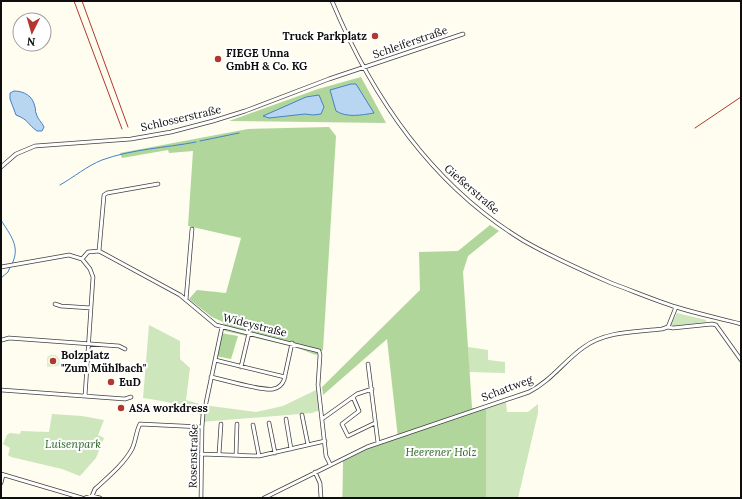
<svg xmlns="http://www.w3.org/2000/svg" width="742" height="499" font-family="Lora,serif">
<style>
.green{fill:#cde6bc}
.forest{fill:#b0d69c}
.pitch{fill:#dfeecd}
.water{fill:#b8d6f2;stroke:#4483c4}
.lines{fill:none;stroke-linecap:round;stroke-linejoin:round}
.stream{stroke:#4483c4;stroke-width:1}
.street-casing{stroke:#414141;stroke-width:4.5}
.street{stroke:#fff;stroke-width:3}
.rail{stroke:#b4372f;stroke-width:1}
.poi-dot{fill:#b4372f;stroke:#fff;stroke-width:1.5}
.labels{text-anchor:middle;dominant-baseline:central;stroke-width:4;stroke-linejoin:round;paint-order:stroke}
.poi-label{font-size:11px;font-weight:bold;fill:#0e0e0e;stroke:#fff;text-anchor:start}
.street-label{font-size:11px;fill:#0e0e0e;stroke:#fff}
.park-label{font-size:11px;font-style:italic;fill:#296122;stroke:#fff}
</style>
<rect width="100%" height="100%" fill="#fefdf0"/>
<path class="green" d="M677,313L706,320V322L673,326L671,325Z
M149,325L180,341V359L190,368L186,400L203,405L256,412L283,406L316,390L320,410L312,413L201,422V415C180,404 166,401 143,398Z
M468,347L488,350V360L505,362V373L469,372Z
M506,402L507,412H528L538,404V413L518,498H342L343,464L368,452L486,408Z
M52,414L82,416L104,420L98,435L104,438L96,458L80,476L62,469L11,457L8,455L10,448L3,444L7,435L10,433L20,434L21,431L49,432Z"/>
<path class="forest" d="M361,77L386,123L229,121L318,89Z
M329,127L336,136L323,350L316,355L295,347L225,331L223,322L212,317L189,299L197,290L226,293L241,238L188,226L193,151L169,153L168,150L122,158L120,153L248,129Z
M490,225L499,231L468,256L463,272L472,408H486V498H343V461L378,444L398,438L387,339L323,395L322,387L420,290L419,252L458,251Z
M221,333L238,336L231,359L216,356Z"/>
<path class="pitch" d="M50,355H56L59,359L60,363L58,366L47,367V357Z"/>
<path class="water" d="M351,84H356L374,113C362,115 347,118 336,111L330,90Z
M14,91C24,91 33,96 35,107C36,109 35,111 36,113C37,119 42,122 44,127L42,131H37C27,124 29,120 16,115L10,99V93Z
M319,95L324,107L321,114L313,115L305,114L269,118L263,116L306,97Z"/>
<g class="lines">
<path class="stream" d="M200,141L239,133
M60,185C74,177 87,166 102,160C132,149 165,148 196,142
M1,220C10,235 21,246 12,264
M1,278L8,272L10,267"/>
<g class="street-casing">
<path id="street" d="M332,1C372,97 433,186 524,241C552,257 581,270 611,283C633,291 654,300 676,307C698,314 719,318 741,324
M1,167L16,154L35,146L131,139L171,132L213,121L245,111L329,79L463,34
M99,251L104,195L107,193L158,184
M82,259L90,269L93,277L85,396
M1,267L69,255L82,259L88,252L99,251L180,295L216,325L319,351L320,355L318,385L326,456L330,464
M186,300L192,229
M55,304L61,306L91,308
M668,327L673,328L712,324L716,325L741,360
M2,340L9,338L119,346L125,349
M215,360L285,377
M368,364L378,443
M241,367L249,333
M211,377C225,380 261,391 273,389C279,388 282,385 284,380L292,343
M1,390L125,399L131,397
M353,397L359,411L342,424L348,436L375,423
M206,403L222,327
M302,415L308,445
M286,419L291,449
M322,419L357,394L372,389
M269,423L275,453
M253,425L259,456
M201,454L259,456L325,441
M219,454L221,424
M236,455L237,424
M315,472L320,483L321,498
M1,474L82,498
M1,483L3,475
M92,496L95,489C108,477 124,464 132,449C136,441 136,431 140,424L202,427
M85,498L92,496L100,498
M201,498L202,427L203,414
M264,498L367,447L529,392C551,381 565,360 584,347C606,331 636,332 662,329L668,327L676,307"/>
</g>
<use href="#street" class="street"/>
<path class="rail" d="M74,1L122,129
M82,1L128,127
M695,128L741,97"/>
</g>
<g class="poi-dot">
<circle cx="375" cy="36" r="4"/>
<circle cx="218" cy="59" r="4"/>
<circle cx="53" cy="361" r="4"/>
<circle cx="111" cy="382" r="4"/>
<circle cx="121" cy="408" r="4"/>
</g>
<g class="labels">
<g class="poi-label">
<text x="367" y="36" text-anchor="end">Truck Parkplatz</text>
<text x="226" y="53">FIEGE Unna<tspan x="226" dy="13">GmbH &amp; Co. KG</tspan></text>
<text x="61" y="355">Bolzplatz<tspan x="61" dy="13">"Zum Mühlbach"</tspan></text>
<text x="119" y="382">EuD</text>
<text x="129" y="408">ASA workdress</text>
</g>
<g class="street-label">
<text transform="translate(410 42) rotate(-19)">Schleiferstraße</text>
<text transform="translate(181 118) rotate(-13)">Schlosserstraße</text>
<text transform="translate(472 189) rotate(41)">Gießerstraße</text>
<text transform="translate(255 325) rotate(14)">Wideystraße</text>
<text transform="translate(507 388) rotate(-21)">Schattweg</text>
<text transform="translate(193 456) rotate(-89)">Rosenstraße</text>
</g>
<g class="park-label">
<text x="73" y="444">Luisenpark</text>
<text x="441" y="452">Heerener Holz</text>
</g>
</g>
<rect width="742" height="499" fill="none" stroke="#0e0e0e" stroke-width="4"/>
<g transform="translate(32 32) rotate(185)"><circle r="19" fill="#ffffff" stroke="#9f9f9f"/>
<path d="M0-3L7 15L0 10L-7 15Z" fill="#b4372f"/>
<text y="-6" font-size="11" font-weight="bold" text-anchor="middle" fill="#0e0e0e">N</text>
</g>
</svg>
